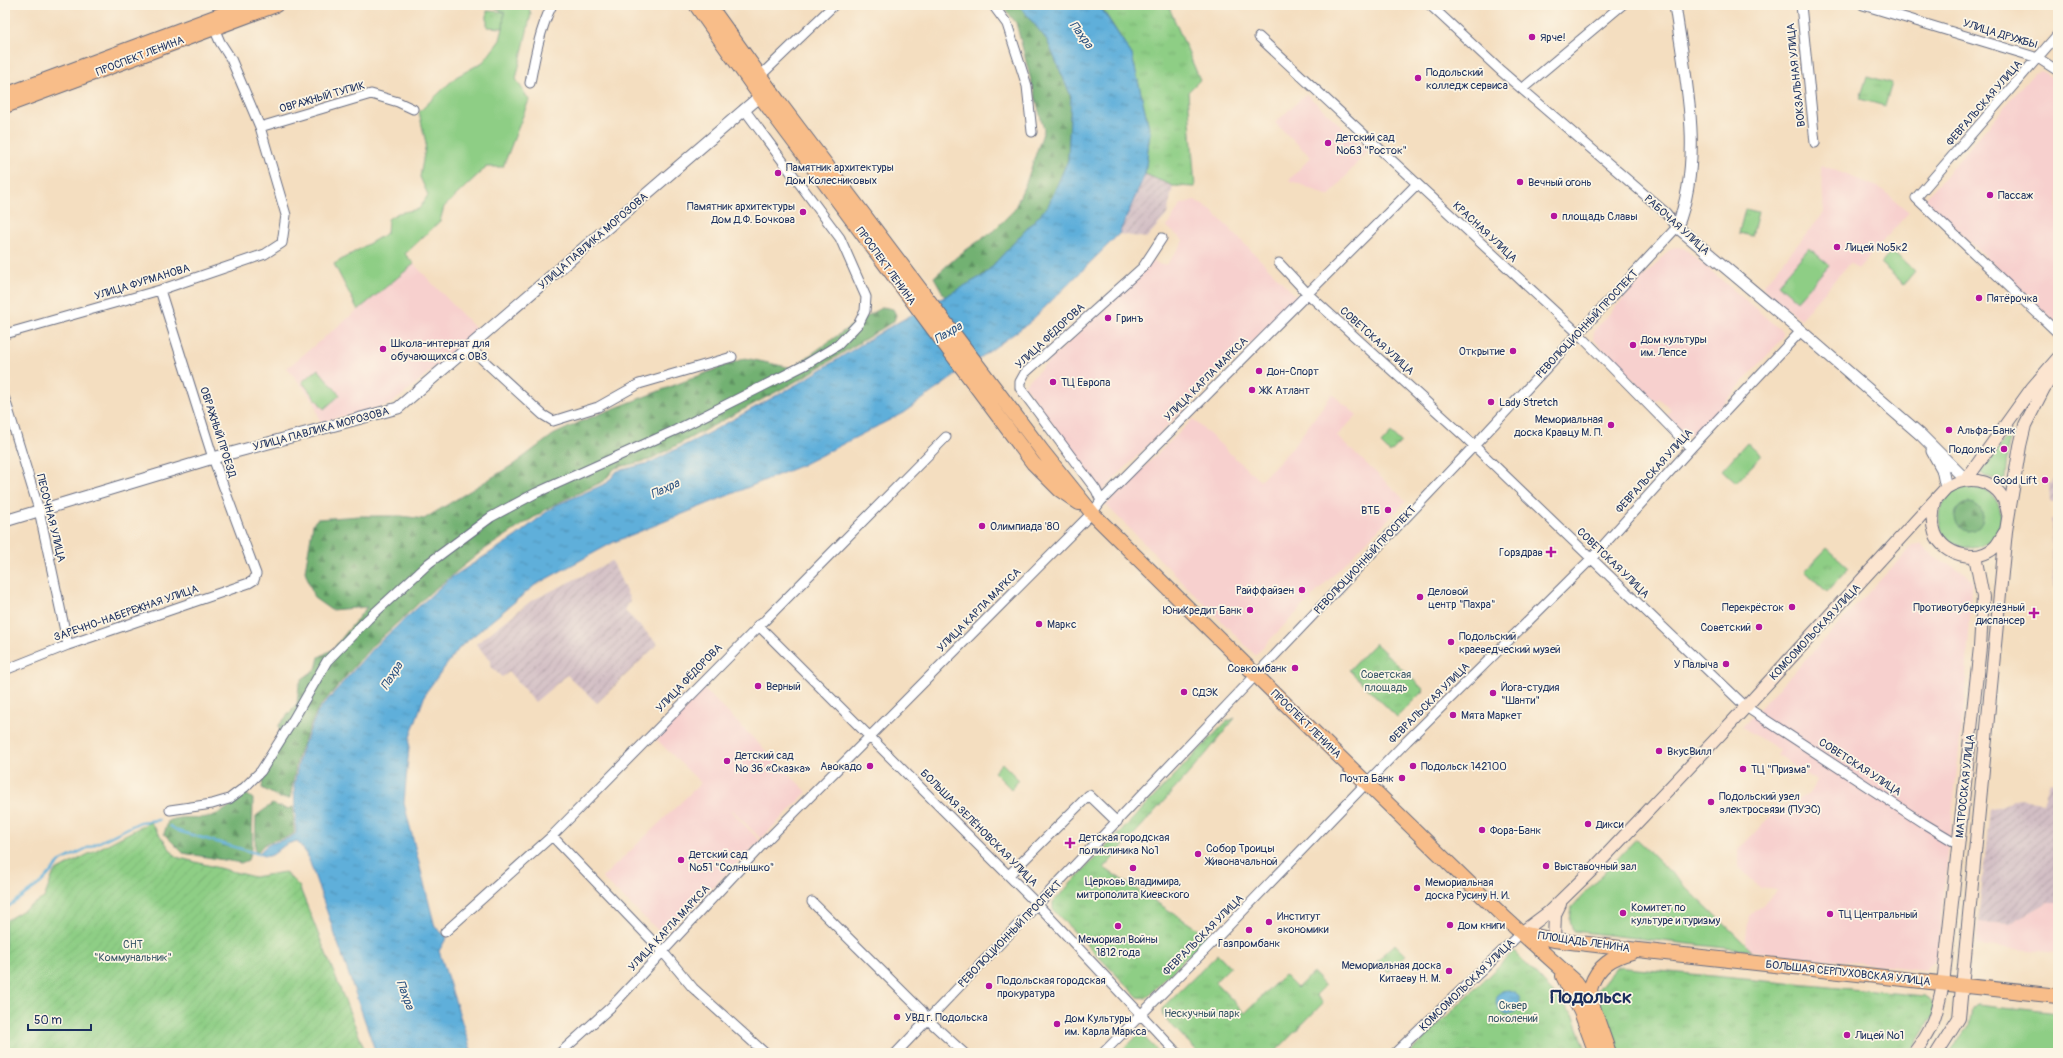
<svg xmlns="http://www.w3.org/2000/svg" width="2063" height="1058" font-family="Pangolin,sans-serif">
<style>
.built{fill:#f7d0ce}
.industrial{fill:url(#industrial-furrows)}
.grass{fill:#8ece85;stroke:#547e72}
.forest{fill:url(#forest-firs);stroke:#467068}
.park{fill:url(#park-tufts);stroke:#547e72}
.garden{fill:url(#garden-furrows);stroke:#547e72}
.water{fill:url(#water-ripples);stroke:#3d6f9c}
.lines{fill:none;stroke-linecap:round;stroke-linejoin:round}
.stream{stroke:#5fafda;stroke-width:2.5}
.minor-casing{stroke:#676c80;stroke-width:11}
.tertiary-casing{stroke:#676c80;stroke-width:13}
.secondary-casing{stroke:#676c80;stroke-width:14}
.primary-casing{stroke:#676c80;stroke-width:16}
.minor{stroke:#fff;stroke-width:9}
.tertiary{stroke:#fff;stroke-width:11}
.secondary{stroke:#fce5d0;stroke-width:12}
.primary{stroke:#f8bd89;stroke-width:14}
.poi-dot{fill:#b5179e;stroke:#fcf5e5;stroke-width:1.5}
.labels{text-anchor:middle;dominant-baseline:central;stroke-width:3.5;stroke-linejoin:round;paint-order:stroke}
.street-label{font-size:11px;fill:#1b2f5e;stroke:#fcf5e5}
.poi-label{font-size:11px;fill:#1b2f5e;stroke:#fcf5e5;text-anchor:start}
.park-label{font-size:11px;fill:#385768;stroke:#fcf5e5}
.water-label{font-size:12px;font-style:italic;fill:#2f5583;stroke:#fcf5e5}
.town-label{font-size:19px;font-weight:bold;fill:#1b2f5e;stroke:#fcf5e5}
</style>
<defs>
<pattern id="industrial-furrows" width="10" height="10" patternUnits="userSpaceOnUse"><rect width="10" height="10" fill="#d2bec4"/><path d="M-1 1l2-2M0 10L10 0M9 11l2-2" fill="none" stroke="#aa9ba2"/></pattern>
<pattern id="forest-firs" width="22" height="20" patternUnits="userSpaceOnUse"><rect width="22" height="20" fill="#72b172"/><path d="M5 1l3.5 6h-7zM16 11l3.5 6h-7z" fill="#5d9061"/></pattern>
<pattern id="park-tufts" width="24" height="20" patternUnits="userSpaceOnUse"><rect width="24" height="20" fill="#8ece85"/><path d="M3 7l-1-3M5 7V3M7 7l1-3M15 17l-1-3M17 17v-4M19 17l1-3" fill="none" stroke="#7ab175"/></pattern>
<pattern id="garden-furrows" width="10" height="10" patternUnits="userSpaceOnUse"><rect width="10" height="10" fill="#8ece85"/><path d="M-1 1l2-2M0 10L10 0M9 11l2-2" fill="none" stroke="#7ab175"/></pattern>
<pattern id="water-ripples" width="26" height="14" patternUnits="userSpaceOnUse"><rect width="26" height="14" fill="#5fafda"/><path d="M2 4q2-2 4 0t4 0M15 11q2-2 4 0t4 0" fill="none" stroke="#4e8fb4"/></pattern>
</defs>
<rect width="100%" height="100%" fill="#fcf5e5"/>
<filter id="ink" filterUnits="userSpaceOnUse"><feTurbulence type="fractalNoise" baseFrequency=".025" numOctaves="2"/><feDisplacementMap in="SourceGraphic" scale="8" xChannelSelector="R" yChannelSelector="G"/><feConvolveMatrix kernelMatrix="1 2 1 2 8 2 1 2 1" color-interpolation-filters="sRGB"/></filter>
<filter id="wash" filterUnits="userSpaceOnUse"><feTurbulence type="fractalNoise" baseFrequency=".012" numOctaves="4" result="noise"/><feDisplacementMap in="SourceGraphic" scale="16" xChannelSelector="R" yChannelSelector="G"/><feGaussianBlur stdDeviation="0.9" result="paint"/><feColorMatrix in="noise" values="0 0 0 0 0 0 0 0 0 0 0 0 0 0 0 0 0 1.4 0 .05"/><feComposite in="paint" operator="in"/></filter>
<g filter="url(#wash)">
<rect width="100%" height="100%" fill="#f4dec0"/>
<path class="built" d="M2042,71L2058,82V325L1925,199L2034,73Z
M1306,94L1368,150L1329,196L1289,180L1311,157L1275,123Z
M1821,165L1880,188L1909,212L1858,269L1850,263L1800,319L1762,287L1824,213Z
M1195,200L1212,211L1297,297L1102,491L1024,385L1154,261L1160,265L1167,264L1184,241L1167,227L1181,204Z
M1677,247L1684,248L1783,332L1782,339L1696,434L1686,435L1667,415L1671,410L1659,398L1655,402L1593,339L1594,330L1671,248Z
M414,264L477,330L404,394L388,405L320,422L314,401L287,368Z
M1332,394L1357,415L1337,436L1406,501L1255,655L1106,505L1193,419L1260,481L1293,447Z
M1920,544L1939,560L1964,572L1971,579L1972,586L1965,694L1937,957L1926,970L1752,951L1745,944L1749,916L1778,890L1760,888L1738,866V850L1777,809L1808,795L1817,781L1777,754L1779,750L1742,727L1913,545Z
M704,689L807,792L761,839L732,810L731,811L760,841L663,935L602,878L701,783L656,739Z
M2048,902H2058V953L1976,945L1978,922L2010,924Z"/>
<path class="industrial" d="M1145,174L1173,186L1167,215L1146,238L1119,234Z
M2058,462V502H2050L2049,483L2052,484Z
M2051,519H2058V608L2053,575Z
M612,561L630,600L625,611L658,644L597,703L567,675L535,702L509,672L502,677L490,666L491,662L476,644L531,601Z
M2050,782L2058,783V902H2048L2010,924L1978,922L1990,810L2018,799L2043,802Z"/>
<path class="grass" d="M490,5H528L531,14L516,79L529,100L503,167H486L444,207L440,221L405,254L414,264L358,310L334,264L387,233L388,219L398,213L419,209L428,195L420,177L426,143L419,112L456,77L483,62L488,56L500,40L503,28L504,12Z
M1809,248L1829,265L1797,301L1778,284Z
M1892,251L1915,271L1904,284L1881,264Z
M318,369L340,395L324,409L302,382Z
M2009,437L2005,478L1999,481L1980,473L2006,438Z
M1747,442L1762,455L1736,483L1722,470Z
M1939 517a31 31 0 1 1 62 0a31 31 0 1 1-62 0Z
M1002,763L1019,780L1011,789L994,772Z
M1636,839L1745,944L1752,951L1573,931L1570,920L1572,907Z
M1977,1004L2058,1013V1053H1948L1969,1026L1972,1008Z
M1140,1033L1160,1053H1120Z"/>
<path class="forest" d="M1002,5H1019L1047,40L1071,96L1068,160L1049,205L984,275L945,297L934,277L959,255L993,231L1014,210L1027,180L1044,130L1016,23Z
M883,307L893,309L896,315L894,321L804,377L649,460L615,468L604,481L553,505L482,551L431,592L372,646L317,710L298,755L290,798H280L262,788L263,780L270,770L280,738L279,725L297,704L299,685L302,679L316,669L319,657L333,649L367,607L331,610L314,598L305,571L313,524L317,519L359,516H401L424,519L514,464L553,435L584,420L745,358L792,368L848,328Z
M1955 517a14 14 0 1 1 28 0a14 14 0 1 1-28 0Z
M246,794L253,799L252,848L248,860L241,863L183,853L164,834L168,821C184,815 193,819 208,817C222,814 235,803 246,794Z
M272,804L287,809L293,807L294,833C284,842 267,836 258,852L255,851L256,816Z"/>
<path class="park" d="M1100,5H1168L1200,80L1188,92L1195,187L1173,186L1145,174L1150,132L1132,55Z
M487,11L504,12L503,28L487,27Z
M1867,76L1892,83L1885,106L1860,99Z
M1745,209L1758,212L1752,236L1739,233Z
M1391,433L1401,442L1390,453L1381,444Z
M1827,548L1849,568L1827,592L1805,571Z
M1375,643L1424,690L1397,717L1349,670Z
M1235,718L1206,754L1104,868L1208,936L1146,998L1138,997L1053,910V902L1226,722Z
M1395,944L1406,955L1388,972L1377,961Z
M1514,951L1573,1014L1587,1053H1409Z
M1218,954L1230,967L1215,982L1245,1013L1284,975L1297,988L1313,973L1325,986L1316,995L1323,1003L1274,1053H1199L1163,1016L1162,1009Z
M1616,967L1925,996L1933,1005V1015L1910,1053H1617L1596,992Z"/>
<path class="garden" d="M150,822L176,857L254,877L285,872L299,886L366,1053H5V921L44,898L54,872Z"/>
<path class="water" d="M1019,5H1099L1132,55L1150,132L1145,174L1119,234L1029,323L903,413L800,466L614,542L535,585L460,647L426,692L410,737L404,803L435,927L447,937L439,951L472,1053H376L307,854L297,841C294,842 290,843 287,844C276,850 272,861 259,854C269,838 285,844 296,833L294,786L300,754L318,711L373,648L449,579L515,537L554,506L607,483L617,471L649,463L703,436L801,382L886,329L984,275L1048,206L1068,160L1071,96L1047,40Z
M1496 1002a12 12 0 1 1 24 0a12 12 0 1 1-24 0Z"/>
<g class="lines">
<path class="stream" d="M170,826L178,831L259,854
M5,909L41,883L61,861L140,822L159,820"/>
</g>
</g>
<g filter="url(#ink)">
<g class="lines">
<g class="minor-casing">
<path id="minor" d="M993,5L1007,24L1027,86L1032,132
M1801,5L1815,143
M1863,5L2038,58L2058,71
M2058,34L1916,198L2058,333
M1259,37L1579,334L1691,448
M760,76L834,5
M530,83C535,56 540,29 552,5
M1522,89L1622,5
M260,127L371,94L398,102L413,109
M1279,263L1308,294L1466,438L1746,707L1923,823L1958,844
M5,334L160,290L265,254L282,243L286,215L260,127L231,59L220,42L214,28
M470,348L543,415L553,421L598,407L639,384L732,357
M5,399L39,510L68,645
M1101,501L1096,490L1020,388V382L1025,373L1143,267L1162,238
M758,625L1038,905L1177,1053
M5,670L68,645L249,583L254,580L256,574L213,458L160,290
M170,810L212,804L229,799L245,787L261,771L293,720L327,661L368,619L429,563L491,517L536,493L676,430L805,365L838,345L859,323L865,311L866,297L840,238L744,109
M552,836L663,952L693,988L765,1053
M1009,875L1089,795L1117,822
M812,902L922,1011L927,1019L964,1053
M445,932L552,836L946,437
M560,1053L612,1006L764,843L1092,513L1101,501L1416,185
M896,1053L1474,446L1677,227L1666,213L1501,71L1430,5
M1103,1053L1207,948L1407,741L1591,559L1691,448L1801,331
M1395,1053L1521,933"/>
</g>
<g class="tertiary-casing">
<path id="tertiary" d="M1675,5C1685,78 1705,156 1677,227L1801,331L1921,435L1966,480
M1932,451L1942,469L1946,488
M5,521L213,458L398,408L765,92"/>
</g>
<g class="secondary-casing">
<path id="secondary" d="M1966,480L2032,388L2058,358
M1935,502C1932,513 1931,522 1935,533C1943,555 1977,564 1995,547C1999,543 2002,536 2005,532
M1521,933L1549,912L1595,867L1732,722L1946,488C1972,472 2003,481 2008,514
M1554,940L1555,914L1560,904
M1914,1053C1934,1027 1936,1016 1943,984L1980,647L1983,597L1975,556
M1937,1053L1959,1018L2006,531L2020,446L2025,425L2044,388L2058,368"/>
</g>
<g class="primary-casing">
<path id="primary" d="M696,5L760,96L1033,463L1060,490L1079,503
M709,5L778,101L1043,452L1092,513L1267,686L1506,919L1576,982L1593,1007L1609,1053
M5,95L247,5
M5,106L276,5
M1522,933L1554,940L1638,950L2058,996
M1563,976L1581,1012L1596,1053
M1592,1005C1592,999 1589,991 1591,986C1598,965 1613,957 1632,952"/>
</g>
<use href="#minor" class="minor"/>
<use href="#tertiary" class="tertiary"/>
<use href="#secondary" class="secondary"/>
<use href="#primary" class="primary"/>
</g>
</g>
<g class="poi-dot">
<circle cx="1532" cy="37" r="4"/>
<circle cx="1418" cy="78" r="4"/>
<circle cx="1328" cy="143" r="4"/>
<circle cx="778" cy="173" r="4"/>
<circle cx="1520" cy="182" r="4"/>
<circle cx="1990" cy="195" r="4"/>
<circle cx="803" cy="212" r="4"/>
<circle cx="1554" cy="216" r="4"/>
<circle cx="1837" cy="247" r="4"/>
<circle cx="1979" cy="298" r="4"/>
<circle cx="1108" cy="318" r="4"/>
<circle cx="1633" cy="345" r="4"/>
<circle cx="383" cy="349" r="4"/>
<circle cx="1513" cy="351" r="4"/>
<circle cx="1259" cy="371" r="4"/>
<circle cx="1053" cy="382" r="4"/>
<circle cx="1252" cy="390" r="4"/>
<circle cx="1491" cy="402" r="4"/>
<circle cx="1611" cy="425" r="4"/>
<circle cx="1949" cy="430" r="4"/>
<circle cx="2004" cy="449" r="4"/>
<circle cx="2045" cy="480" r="4"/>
<circle cx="1388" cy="510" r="4"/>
<circle cx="982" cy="526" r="4"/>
<path d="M1549 546h4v4h4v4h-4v4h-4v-4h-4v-4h4z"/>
<circle cx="1302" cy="590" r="4"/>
<circle cx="1420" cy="597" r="4"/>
<circle cx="1792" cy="607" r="4"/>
<circle cx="1250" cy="610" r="4"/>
<path d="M2032 607h4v4h4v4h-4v4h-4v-4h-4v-4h4z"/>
<circle cx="1039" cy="624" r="4"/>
<circle cx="1759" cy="627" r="4"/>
<circle cx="1451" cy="642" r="4"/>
<circle cx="1726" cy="664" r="4"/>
<circle cx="1295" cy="668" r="4"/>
<circle cx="758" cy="686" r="4"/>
<circle cx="1184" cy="692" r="4"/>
<circle cx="1493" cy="693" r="4"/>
<circle cx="1453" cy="715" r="4"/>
<circle cx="1659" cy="751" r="4"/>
<circle cx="727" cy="761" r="4"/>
<circle cx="870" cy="766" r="4"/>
<circle cx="1413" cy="766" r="4"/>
<circle cx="1743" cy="769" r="4"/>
<circle cx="1402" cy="778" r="4"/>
<circle cx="1711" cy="802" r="4"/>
<circle cx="1588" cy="824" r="4"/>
<circle cx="1482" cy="830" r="4"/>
<path d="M1068 837h4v4h4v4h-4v4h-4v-4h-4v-4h4z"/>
<circle cx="1198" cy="854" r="4"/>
<circle cx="681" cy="860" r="4"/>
<circle cx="1546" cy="866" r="4"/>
<circle cx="1133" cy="868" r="4"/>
<circle cx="1417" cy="888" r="4"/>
<circle cx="1623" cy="913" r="4"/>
<circle cx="1830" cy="914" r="4"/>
<circle cx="1269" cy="922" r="4"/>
<circle cx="1450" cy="925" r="4"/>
<circle cx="1118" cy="926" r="4"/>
<circle cx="1249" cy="930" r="4"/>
<circle cx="1449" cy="971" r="4"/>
<circle cx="989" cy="986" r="4"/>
<circle cx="897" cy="1017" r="4"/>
<circle cx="1057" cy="1024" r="4"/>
<circle cx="1847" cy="1035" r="4"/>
</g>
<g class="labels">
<g class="street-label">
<text transform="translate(2000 34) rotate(17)">УЛИЦА ДРУЖБЫ</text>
<text transform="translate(140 56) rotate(-21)">ПРОСПЕКТ ЛЕНИНА</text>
<text transform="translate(1796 75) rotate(-96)">ВОКЗАЛЬНАЯ УЛИЦА</text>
<text transform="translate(322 97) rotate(-16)">ОВРАЖНЫЙ ТУПИК</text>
<text transform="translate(1984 103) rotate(-49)">ФЕВРАЛЬСКАЯ УЛИЦА</text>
<text transform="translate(1677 225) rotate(42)">РАБОЧАЯ УЛИЦА</text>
<text transform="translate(1485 232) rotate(43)">КРАСНАЯ УЛИЦА</text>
<text transform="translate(593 241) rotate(-41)">УЛИЦА ПАВЛИКА МОРОЗОВА</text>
<text transform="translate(886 266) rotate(54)">ПРОСПЕКТ ЛЕНИНА</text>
<text transform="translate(142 282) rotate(-17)">УЛИЦА ФУРМАНОВА</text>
<text transform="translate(1587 324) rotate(-47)">РЕВОЛЮЦИОННЫЙ ПРОСПЕКТ</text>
<text transform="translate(1050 336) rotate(-43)">УЛИЦА ФЁДОРОВА</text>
<text transform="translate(1377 341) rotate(42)">СОВЕТСКАЯ УЛИЦА</text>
<text transform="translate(1206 379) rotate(-45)">УЛИЦА КАРЛА МАРКСА</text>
<text transform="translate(321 429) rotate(-15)">УЛИЦА ПАВЛИКА МОРОЗОВА</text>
<text transform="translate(218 432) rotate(72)">ОВРАЖНЫЙ ПРОЕЗД</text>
<text transform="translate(1654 471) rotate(-48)">ФЕВРАЛЬСКАЯ УЛИЦА</text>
<text transform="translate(51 518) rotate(76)">ПЕСОЧНАЯ УЛИЦА</text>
<text transform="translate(1365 560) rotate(-47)">РЕВОЛЮЦИОННЫЙ ПРОСПЕКТ</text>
<text transform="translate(1613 563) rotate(44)">СОВЕТСКАЯ УЛИЦА</text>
<text transform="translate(979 610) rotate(-45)">УЛИЦА КАРЛА МАРКСА</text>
<text transform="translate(126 613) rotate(-19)">ЗАРЕЧНО-НАБЕРЕЖНАЯ УЛИЦА</text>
<text transform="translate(1815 632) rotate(-47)">КОМСОМОЛЬСКАЯ УЛИЦА</text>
<text transform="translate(689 678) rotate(-46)">УЛИЦА ФЁДОРОВА</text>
<text transform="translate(1429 703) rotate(-45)">ФЕВРАЛЬСКАЯ УЛИЦА</text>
<text transform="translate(1306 724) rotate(44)">ПРОСПЕКТ ЛЕНИНА</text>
<text transform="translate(1860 767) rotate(33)">СОВЕТСКАЯ УЛИЦА</text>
<text transform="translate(1965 786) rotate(-84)">МАТРОССКАЯ УЛИЦА</text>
<text transform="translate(979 828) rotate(45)">БОЛЬШАЯ ЗЕЛЁНОВСКАЯ УЛИЦА</text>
<text transform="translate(669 928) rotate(-47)">УЛИЦА КАРЛА МАРКСА</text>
<text transform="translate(1010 934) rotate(-46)">РЕВОЛЮЦИОННЫЙ ПРОСПЕКТ</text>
<text transform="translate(1203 935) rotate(-45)">ФЕВРАЛЬСКАЯ УЛИЦА</text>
<text transform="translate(1584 942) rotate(8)">ПЛОЩАДЬ ЛЕНИНА</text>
<text transform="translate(1848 973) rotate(6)">БОЛЬШАЯ СЕРПУХОВСКАЯ УЛИЦА</text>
<text transform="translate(1467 985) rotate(-44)">КОМСОМОЛЬСКАЯ УЛИЦА</text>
</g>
<g class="poi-label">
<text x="1540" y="37">Ярче!</text>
<text x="1426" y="72">Подольский<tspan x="1426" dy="13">колледж сервиса</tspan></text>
<text x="1336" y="137">Детский сад<tspan x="1336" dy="13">№63 "Росток"</tspan></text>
<text x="786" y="167">Памятник архитектуры<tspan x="786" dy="13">Дом Колесниковых</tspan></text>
<text x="1528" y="182">Вечный огонь</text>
<text x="1998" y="195">Пассаж</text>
<text x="795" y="206" text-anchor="end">Памятник архитектуры<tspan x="795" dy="13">Дом Д.Ф. Бочкова</tspan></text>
<text x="1562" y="216">площадь Славы</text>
<text x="1845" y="247">Лицей №5к2</text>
<text x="1987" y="298">Пятёрочка</text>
<text x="1116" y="318">Гринъ</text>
<text x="1641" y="339">Дом культуры<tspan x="1641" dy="13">им. Лепсе</tspan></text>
<text x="391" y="343">Школа-интернат для<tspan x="391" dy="13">обучающихся с ОВЗ</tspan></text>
<text x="1505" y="351" text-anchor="end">Открытие</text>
<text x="1267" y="371">Дон-Спорт</text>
<text x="1061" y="382">ТЦ Европа</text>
<text x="1260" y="390">ЖК Атлант</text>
<text x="1499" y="402">Lady Stretch</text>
<text x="1603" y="419" text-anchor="end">Мемориальная<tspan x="1603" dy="13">доска Кравцу М. П.</tspan></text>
<text x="1957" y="430">Альфа-Банк</text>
<text x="1996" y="449" text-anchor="end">Подольск</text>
<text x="2037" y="480" text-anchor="end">Good Lift</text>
<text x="1380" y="510" text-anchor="end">ВТБ</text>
<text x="990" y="526">Олимпиада '80</text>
<text x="1543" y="552" text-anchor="end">Горздрав</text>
<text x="1294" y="590" text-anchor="end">Райффайзен</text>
<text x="1428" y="591">Деловой<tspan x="1428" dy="13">центр "Пахра"</tspan></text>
<text x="1784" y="607" text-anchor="end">Перекрёсток</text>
<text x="2025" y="607" text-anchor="end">Противотуберкулёзный<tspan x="2025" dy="13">диспансер</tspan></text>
<text x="1242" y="610" text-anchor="end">ЮниКредит Банк</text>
<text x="1047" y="624">Маркс</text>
<text x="1751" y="627" text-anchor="end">Советский</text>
<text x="1459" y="636">Подольский<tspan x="1459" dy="13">краеведческий музей</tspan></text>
<text x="1718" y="664" text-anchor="end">У Палыча</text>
<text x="1287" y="668" text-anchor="end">Совкомбанк</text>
<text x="766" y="686">Верный</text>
<text x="1501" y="687">Йога-студия<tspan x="1501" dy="13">"Шанти"</tspan></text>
<text x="1192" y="692">СДЭК</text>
<text x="1461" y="715">Мята Маркет</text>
<text x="1667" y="751">ВкусВилл</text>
<text x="735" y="755">Детский сад<tspan x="735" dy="13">№ 36 «Сказка»</tspan></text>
<text x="862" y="766" text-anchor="end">Авокадо</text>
<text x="1421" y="766">Подольск 142100</text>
<text x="1751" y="769">ТЦ "Призма"</text>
<text x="1394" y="778" text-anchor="end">Почта Банк</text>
<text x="1719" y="796">Подольский узел<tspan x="1719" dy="13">электросвязи (ПУЭС)</tspan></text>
<text x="1596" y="824">Дикси</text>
<text x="1490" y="830">Фора-Банк</text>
<text x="1079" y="837">Детская городская<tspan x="1079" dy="13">поликлиника №1</tspan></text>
<text x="1206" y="848">Собор Троицы<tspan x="1206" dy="13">Живоначальной</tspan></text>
<text x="689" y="854">Детский сад<tspan x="689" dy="13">№51 "Солнышко"</tspan></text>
<text x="1554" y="866">Выставочный зал</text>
<text x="1133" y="881" text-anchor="middle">Церковь Владимира,<tspan x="1133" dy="13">митрополита Киевского</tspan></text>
<text x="1425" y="882">Мемориальная<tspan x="1425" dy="13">доска Русину Н. И.</tspan></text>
<text x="1631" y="907">Комитет по<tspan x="1631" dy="13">культуре и туризму</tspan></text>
<text x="1838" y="914">ТЦ Центральный</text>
<text x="1277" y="916">Институт<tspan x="1277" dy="13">экономики</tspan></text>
<text x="1458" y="925">Дом книги</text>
<text x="1118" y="939" text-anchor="middle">Мемориал Войны<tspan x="1118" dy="13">1812 года</tspan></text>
<text x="1249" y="943" text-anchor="middle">Газпромбанк</text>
<text x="1441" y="965" text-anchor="end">Мемориальная доска<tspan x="1441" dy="13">Китаеву Н. М.</tspan></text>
<text x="997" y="980">Подольская городская<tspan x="997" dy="13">прокуратура</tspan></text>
<text x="905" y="1017">УВД г. Подольска</text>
<text x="1065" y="1018">Дом Культуры<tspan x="1065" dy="13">им. Карла Маркса</tspan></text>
<text x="1855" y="1035">Лицeй №1</text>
</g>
<g class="park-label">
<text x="1386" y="674">Советская<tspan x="1386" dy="13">площадь</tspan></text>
<text x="133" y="944">СНТ<tspan x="133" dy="13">"Коммунальник"</tspan></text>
<text x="1513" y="1005">Сквер<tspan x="1513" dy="13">поколений</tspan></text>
<text x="1202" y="1013">Нескучный парк</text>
</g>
<g class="water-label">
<text transform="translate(1081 35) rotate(53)">Пахра</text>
<text transform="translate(948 333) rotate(-31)">Пахра</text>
<text transform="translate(665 489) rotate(-24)">Пахра</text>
<text transform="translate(392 676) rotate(-57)">Пахра</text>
<text transform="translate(405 995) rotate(70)">Пахра</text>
</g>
<g class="town-label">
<text x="1591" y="997">Подольск</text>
</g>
</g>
<rect width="2063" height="1058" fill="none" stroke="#fcf5e5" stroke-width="20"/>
<path d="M28 1024v6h63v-6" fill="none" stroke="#1b2f5e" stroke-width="2"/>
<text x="34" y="1024" font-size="12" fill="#1b2f5e" stroke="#fcf5e5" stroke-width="3" paint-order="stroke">50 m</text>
</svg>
